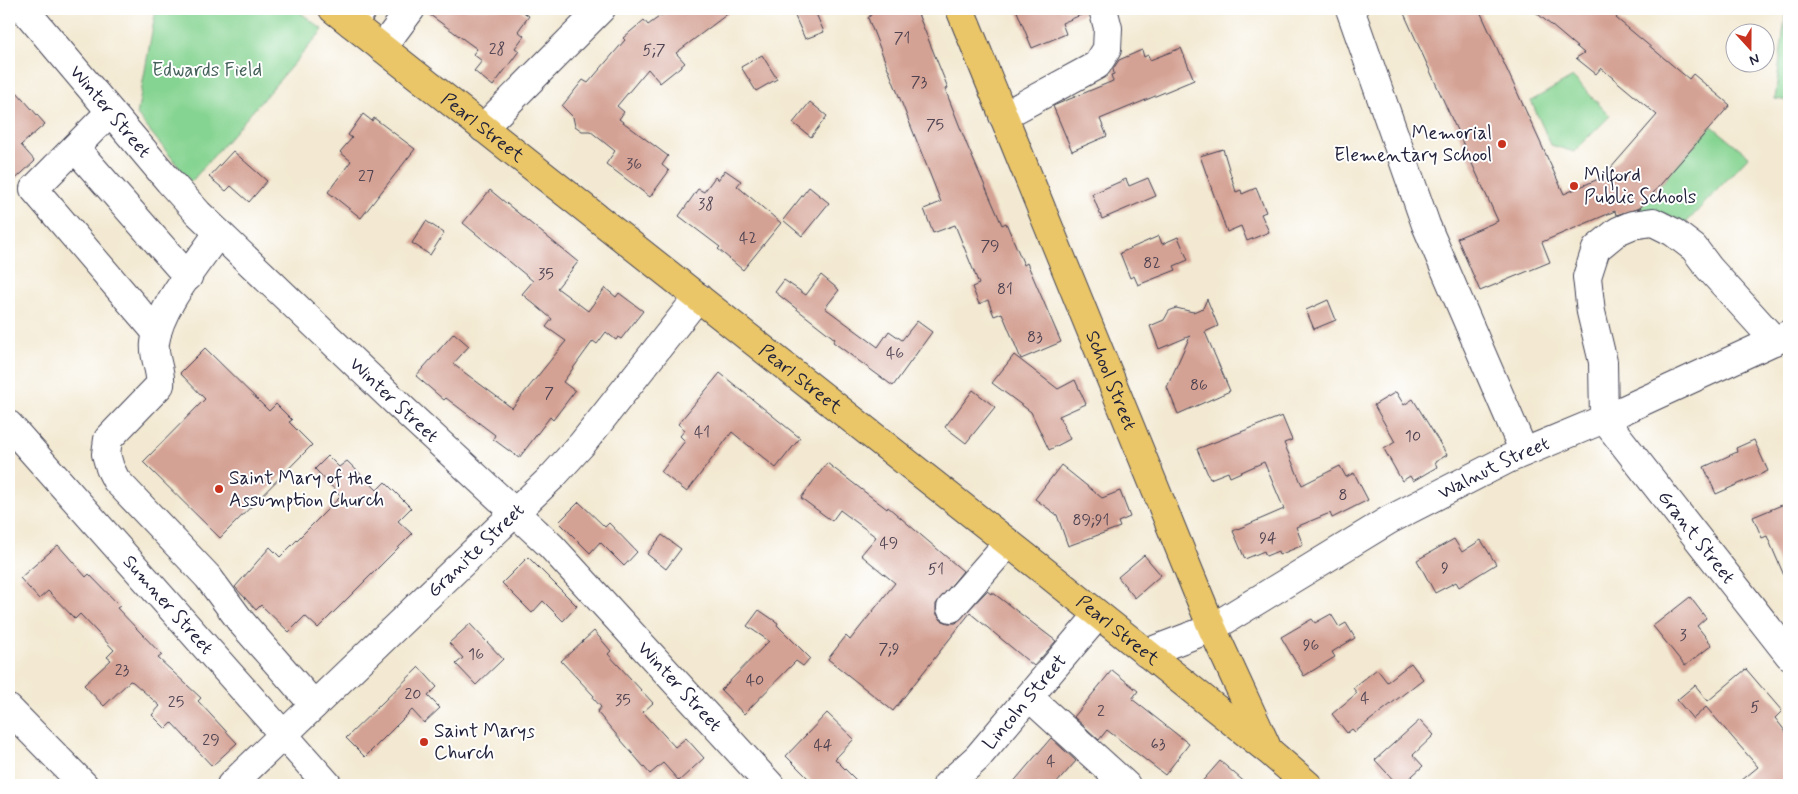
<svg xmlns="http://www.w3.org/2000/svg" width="1798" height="794" font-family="Mynerve,sans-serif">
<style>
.green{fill:#86d492;stroke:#547b66}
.building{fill:#d4a294}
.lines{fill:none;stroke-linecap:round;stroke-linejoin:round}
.minor-casing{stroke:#414052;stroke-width:30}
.major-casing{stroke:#414052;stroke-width:30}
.minor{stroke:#fff;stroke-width:28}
.major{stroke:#eac669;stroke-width:28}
.poi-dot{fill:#c8321e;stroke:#fff;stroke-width:2}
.labels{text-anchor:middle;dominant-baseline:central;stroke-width:4;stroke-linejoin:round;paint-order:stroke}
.number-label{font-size:16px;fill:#4e4251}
.park-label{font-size:19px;fill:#456059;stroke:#fff}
.street-label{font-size:19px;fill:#22223b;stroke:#fff}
.poi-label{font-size:19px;fill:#22223b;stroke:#fff;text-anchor:start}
</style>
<rect width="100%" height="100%" fill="#fff"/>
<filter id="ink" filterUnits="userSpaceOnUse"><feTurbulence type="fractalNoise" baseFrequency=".02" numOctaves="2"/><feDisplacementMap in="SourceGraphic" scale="10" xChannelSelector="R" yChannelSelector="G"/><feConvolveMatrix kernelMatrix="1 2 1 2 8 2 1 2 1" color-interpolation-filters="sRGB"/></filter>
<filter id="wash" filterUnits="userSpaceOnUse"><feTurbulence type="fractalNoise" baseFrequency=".0096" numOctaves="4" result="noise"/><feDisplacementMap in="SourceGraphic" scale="20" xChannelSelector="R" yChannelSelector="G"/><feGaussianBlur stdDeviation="1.12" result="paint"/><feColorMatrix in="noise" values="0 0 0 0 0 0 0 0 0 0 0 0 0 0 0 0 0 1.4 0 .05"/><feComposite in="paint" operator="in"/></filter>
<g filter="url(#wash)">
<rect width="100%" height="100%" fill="#f3e9d2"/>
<path class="green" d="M156,9H296L323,30L191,182L137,115Z
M1786,9H1789V101L1775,99Z
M1573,77L1610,116L1574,152L1551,145L1531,101Z
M1712,126L1749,156L1686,223L1666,214L1640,215V208Z"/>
<g id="blocks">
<path class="building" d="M426,9H519L529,16L518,31L524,36L515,48L519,51L493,86L474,71L482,61L473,54L477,49L426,12Z
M670,9H734L676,53L685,63L660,83L648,69L617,106L624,112L619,119L668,156L662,165L669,171L650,197L606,164L615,151L590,131H582L575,126L573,117L562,106L583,80L588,83L625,40L623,38L644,20L648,25Z
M806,9H814L824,32L805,39L794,14Z
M876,9H916L948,88L945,89L967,145L1002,225L1006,223L1024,265L1027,263L1061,342L1021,359L1002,313L994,316L988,300L979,304L972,287L979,284L955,225L933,233L924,209L941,202L868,18Z
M1016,9H1088V12L1062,23L1066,34L1032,48Z
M1402,9H1479L1564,194L1603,177L1657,115L1601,68L1596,74L1576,58L1584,53L1532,9H1623L1616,18L1689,79L1693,74L1730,105L1640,208L1616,215L1615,211L1542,242L1550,262L1480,291L1457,238L1498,221Z
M1181,48L1194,80L1100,119L1107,136L1072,151L1053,106L1113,81L1111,75L1114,74L1113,69L1119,60L1142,50L1144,57L1148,55L1150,60Z
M762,55L777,79L756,91L741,67Z
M9,83L45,124L21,145L35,161L9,185Z
M810,102L827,116L811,137L793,123Z
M363,114L372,121L374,118L415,149L361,218L328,192L351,161L340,152L352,138L348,135Z
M1223,149L1236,192L1241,190L1242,194L1256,188L1266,212L1261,214L1269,232L1247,241L1241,226L1227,232L1200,156Z
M233,151L267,181L249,202L231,186L226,191L209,177Z
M725,170L741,181L737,186L781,223L743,270L718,249L720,247L679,216L698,189L704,192L715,177L718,180Z
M1148,178L1156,196L1102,219L1092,194L1126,179L1129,186Z
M809,187L829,203L802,236L783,220Z
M490,190L578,262L557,288L588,311L605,288L616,297L619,293L643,311L621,339L618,337L616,340L606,332L597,344L593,341L563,382L575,391L553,420L550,417L519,458L493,439L495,435L446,398L444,400L416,376L454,333L469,346L453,364L512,408L566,341L546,327L552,319L522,294L533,281L463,223Z
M426,221L444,233L430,255L412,243Z
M1159,236L1162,244L1178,237L1188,260L1174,266L1176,270L1138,285L1134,276L1130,278L1120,253Z
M821,275L839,290L825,308L878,347L889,331L902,340L917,321L932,332L893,386L833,342L835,339L775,292L784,280L806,295Z
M1207,299L1218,326L1205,332L1230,391L1178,414L1167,387L1190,336L1159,349L1150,326L1164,320L1169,311L1176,308L1193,312L1203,308Z
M1328,300L1336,320L1314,329L1306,310Z
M205,348L269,411L276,404L292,420L289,422L312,445L220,538L143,462L205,399L180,373Z
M1014,355L1058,389L1075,380L1086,404L1059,416L1070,439L1049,450L1031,412L992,383Z
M720,373L800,438L776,468L732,432L687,492L661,472L685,441L680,436L685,430L678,424Z
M973,390L995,407L966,443L945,427Z
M1396,392L1404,405L1413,399L1447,455L1435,462L1437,467L1413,481L1410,476L1402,481L1384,449L1395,442L1374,405Z
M1282,416L1292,440L1284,443L1302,485L1340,466L1346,477L1354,473L1368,500L1332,518L1330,513L1296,527L1303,545L1279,555L1278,551L1266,556L1264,551L1245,559L1233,531L1284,509L1264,462L1230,477L1228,472L1210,479L1197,449Z
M1754,440L1768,471L1716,494L1704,467L1737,452L1736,448Z
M328,456L339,467L347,461L377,490L385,482L411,508L398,521L412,534L318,628L305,616L289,632L261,605L256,610L235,587L270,547L280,557L341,496L315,469Z
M827,463L887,509L888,507L963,571L936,604V613L941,620L948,623H956L987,591L991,594L992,592L1056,641L1034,666L970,613L893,711L828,659L846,636L850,640L895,583L861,555L876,537L840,510L832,521L801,498Z
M1061,465L1102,498L1120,491L1130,517L1118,522L1120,527L1068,546L1057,515L1035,499Z
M579,502L605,527L609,523L637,552L624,566L600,542L590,553L559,522Z
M1789,502V587L1767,536L1762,538L1753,517Z
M662,535L681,549L666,569L647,554Z
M1454,539L1462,552L1481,540L1496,564L1459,587L1456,582L1435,593L1417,560Z
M58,545L86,577L89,574L120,606L117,608L162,655L158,658L201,698L198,701L237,743L212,766L172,723L166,729L152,715L160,706L133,682L130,681L104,706L84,685L111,660L107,657L114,650L80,614L75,619L48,591L39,599L20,578Z
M1144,555L1161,575L1135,598L1118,577Z
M528,557L577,606L563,621L543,601L532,613L502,583Z
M1690,597L1706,618L1697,626L1712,645L1685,666L1653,626Z
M759,610L778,623L777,625L810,658L803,666L796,661L744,714L721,690L769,641L747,626Z
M1331,614L1339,627L1346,623L1355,638L1332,652L1335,657L1304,676L1281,637L1312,619L1315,623Z
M470,624L503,659L476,685L456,664L463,658L449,643Z
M594,631L611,651L608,654L653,703L643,712L675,747L686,738L704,758L679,781L663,763L650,774L597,712L601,707L593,698L594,696L561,661Z
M1411,663L1423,679L1355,732L1352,729L1347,733L1332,714L1357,693L1353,688L1377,669L1387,682Z
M419,667L437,687L428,696L440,708L424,723L412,710L365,757L346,738Z
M1746,669L1782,711L1775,718L1789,736V785H1736L1758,767L1706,707L1693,719L1677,700L1695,685L1708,701Z
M1112,670L1138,691L1132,699L1189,744L1165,775L1107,730L1099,740L1074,717Z
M827,713L854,739L835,759L861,785H815L786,756Z
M1420,720L1434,735L1413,755L1423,766L1402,785H1398L1375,760Z
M1051,738L1076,761L1055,785H1011Z
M1220,761L1248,785H1199Z"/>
</g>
</g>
<g filter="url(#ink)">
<use href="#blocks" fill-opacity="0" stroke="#414052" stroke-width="1"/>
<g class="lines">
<g class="minor-casing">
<g id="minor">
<path id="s1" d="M24,9L169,181L198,213L402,408L551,546L770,785"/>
<path d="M1350,9L1426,225L1524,452"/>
<path d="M351,23L363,9"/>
<path d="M382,48L411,9"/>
<path d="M110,112L34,189L157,333"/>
<path d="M1003,116L1097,65L1107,49L1108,28L1103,9"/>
<path d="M483,128L601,9"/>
<path d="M75,148L188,277"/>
<path d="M218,233C198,263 159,307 155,343C153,358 162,371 160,385L108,439L106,454L110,468L116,480L208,577L242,623L314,705"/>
<path id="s2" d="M1775,341L1709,268L1694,248L1673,232L1653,222L1632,225L1618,231L1596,249L1587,277L1591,312L1603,362L1604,419L1789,655"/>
<path id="s3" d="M9,425L328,785"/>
<path d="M951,608L1008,543"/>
<path id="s4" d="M1146,653L1212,628L1389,520L1508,459L1604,419L1789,334"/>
<path d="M1029,697L1126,785"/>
<path d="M9,709L84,785"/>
<path id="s5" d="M231,785L553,476L582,444L698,297"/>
<path id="s6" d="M947,785L977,758L1098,615"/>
</g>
</g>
<g class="major-casing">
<g id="major">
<path id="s7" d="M333,9L1044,571L1269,751L1308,785"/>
<path id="s8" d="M960,9L1212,628L1266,745"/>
</g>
</g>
<use href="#minor" class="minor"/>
<use href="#major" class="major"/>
</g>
</g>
<g class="poi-dot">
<circle cx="1502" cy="144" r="5"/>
<circle cx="1574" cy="186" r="5"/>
<circle cx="219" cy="489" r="5"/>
<circle cx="424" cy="742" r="5"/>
</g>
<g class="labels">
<g class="number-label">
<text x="902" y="38">71</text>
<text x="497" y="49">28</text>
<text x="654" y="50">5;7</text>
<text x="919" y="82">73</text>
<text x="935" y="125">75</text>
<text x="634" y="164">36</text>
<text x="366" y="176">27</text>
<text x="706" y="204">38</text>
<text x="748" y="238">42</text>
<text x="990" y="246">79</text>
<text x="1152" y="263">82</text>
<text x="546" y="274">35</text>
<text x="1005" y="289">81</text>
<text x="1035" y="337">83</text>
<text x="895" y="353">46</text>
<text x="1199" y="385">86</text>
<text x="549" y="393">7</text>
<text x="702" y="432">41</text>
<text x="1413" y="436">10</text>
<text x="1343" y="495">8</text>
<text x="1091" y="520">89;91</text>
<text x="1268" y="538">94</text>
<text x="889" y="543">49</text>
<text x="1445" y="568">9</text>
<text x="936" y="569">51</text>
<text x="1683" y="635">3</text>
<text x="1311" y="645">96</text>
<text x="889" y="649">7;9</text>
<text x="476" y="654">16</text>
<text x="122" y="670">23</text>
<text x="755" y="680">40</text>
<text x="413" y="694">20</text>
<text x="1365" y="698">4</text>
<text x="623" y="700">35</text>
<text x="176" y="702">25</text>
<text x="1755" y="707">5</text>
<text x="1101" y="711">2</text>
<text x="211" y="740">29</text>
<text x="1158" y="744">63</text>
<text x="823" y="745">44</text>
<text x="1051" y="761">4</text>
</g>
<g class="park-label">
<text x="207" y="70">Edwards Field</text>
</g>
<g class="street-label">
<text stroke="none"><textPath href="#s1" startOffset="134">Winter Street</textPath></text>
<text stroke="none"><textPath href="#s7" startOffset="191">Pearl Street</textPath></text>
<text stroke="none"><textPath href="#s7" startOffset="596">Pearl Street</textPath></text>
<text stroke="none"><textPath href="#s8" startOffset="401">School Street</textPath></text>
<text stroke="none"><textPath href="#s1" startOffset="539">Winter Street</textPath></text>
<text stroke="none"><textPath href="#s4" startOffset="395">Walnut Street</textPath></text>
<text stroke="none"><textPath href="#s2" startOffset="560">Grant Street</textPath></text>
<text stroke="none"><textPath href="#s5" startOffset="339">Granite Street</textPath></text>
<text stroke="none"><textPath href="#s3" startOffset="240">Sumner Street</textPath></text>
<text stroke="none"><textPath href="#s7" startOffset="1001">Pearl Street</textPath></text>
<text stroke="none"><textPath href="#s1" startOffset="944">Winter Street</textPath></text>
<text stroke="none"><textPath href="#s6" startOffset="114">Lincoln Street</textPath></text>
</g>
<g class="poi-label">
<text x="1492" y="133" text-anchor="end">Memorial<tspan x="1492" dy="22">Elementary School</tspan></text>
<text x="1584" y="175">Milford<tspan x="1584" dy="22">Public Schools</tspan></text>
<text x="229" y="478">Saint Mary of the<tspan x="229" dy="22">Assumption Church</tspan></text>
<text x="434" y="731">Saint Marys<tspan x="434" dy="22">Church</tspan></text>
</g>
</g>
<rect width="1798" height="794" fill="none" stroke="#fff" stroke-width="30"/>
<g transform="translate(1750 48) rotate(159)"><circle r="24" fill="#ffffff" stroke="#a7a7b1"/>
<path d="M0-4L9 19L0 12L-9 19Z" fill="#c8321e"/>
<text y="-8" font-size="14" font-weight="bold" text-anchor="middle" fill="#22223b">N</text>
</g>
</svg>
